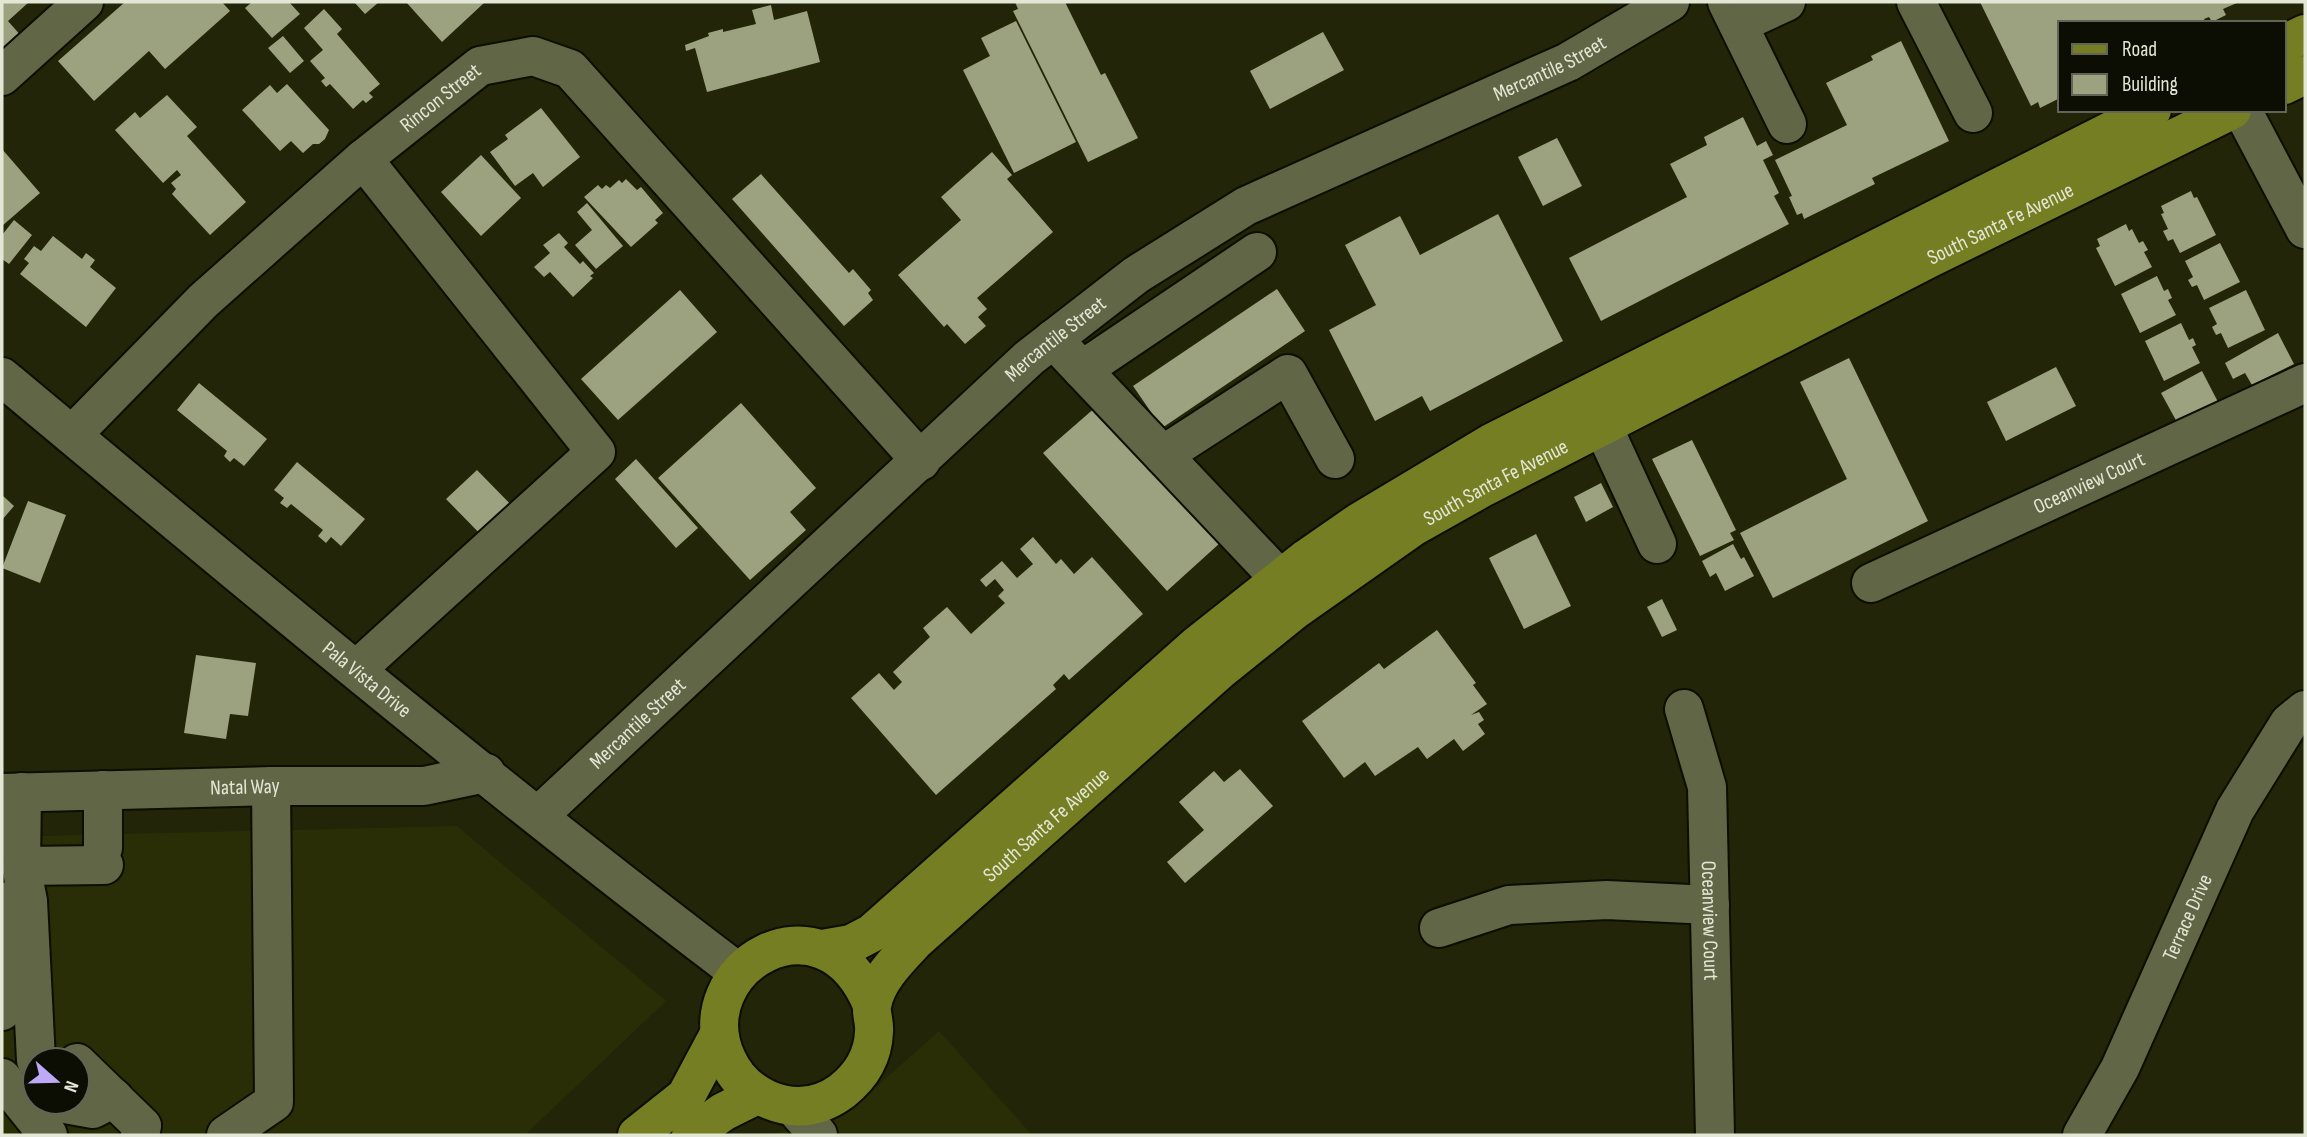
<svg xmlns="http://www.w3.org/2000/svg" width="2307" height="1137" font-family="'Sofia Sans Condensed',sans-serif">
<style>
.built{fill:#2a2e06;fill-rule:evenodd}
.building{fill:#9ca280}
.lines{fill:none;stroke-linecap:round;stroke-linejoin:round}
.minor-casing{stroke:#0c0e00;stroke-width:42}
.major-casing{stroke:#0c0e00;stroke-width:42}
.minor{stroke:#616646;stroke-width:38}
.major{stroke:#757e23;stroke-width:38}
.labels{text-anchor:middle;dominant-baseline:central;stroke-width:7;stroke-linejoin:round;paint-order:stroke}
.street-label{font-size:21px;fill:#e3e7d5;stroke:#0c0d03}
</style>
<rect width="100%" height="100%" fill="#222507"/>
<path class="built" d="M457,826L666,1001L525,1135H2V837ZM35,1060H77V1102H35Z
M939,1031L1032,1135H757L791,1131L833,1117L866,1096Z"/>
<path class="building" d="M2,2H29L8,21L29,45L2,70Z
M125,2H222L230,11L165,69L149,51L94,101L58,61Z
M252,2H289L300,14L272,38L245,8Z
M354,2H379L365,14Z
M406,2H485L442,42Z
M1015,2H1065L1101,75L1105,73L1138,138L1088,162L1013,11L1018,9Z
M1980,2H2239L2223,9L2226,15L2212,22L2209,17L2204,19L2206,23H2060V98L2040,108L2038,102L2031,106Z
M771,5L774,20L807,11L820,62L707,92L695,48L686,51L685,45L709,36L708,33L723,29V32L756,24L752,10Z
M324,9L342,29L337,34L380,84L369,93L373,97L366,103L363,100L353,109L330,84L326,87L321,81L325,78L310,61L323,50L304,28Z
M1016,21L1076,142L1014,173L963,70L990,56L981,38Z
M1323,32L1344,70L1270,109L1250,71Z
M283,36L304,61L290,73L268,48Z
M1901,41L1949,141L1872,178L1875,184L1804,219L1802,213L1797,215L1789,197L1792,196L1775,160L1847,125L1826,83L1873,60L1871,56Z
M287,84L329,130L325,139L319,144H313L303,153L291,141L280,151L242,110L270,85L277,93Z
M167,95L197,127L187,136L246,202L210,235L172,194L176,189L171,183L181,175L177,170L163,183L115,130L135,112L140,118Z
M541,108L580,157L543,187L533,173L515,186L490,152L508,139L505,135Z
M1743,117L1757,146L1766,141L1773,155L1763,160L1779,193L1774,196L1789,224L1601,321L1569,258L1687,197L1670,164L1707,145L1704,137Z
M1557,138L1582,186L1543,206L1518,157Z
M2,149L40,193L2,226Z
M992,152L1012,175L1007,179L1053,232L977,298L987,309L978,317L986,326L965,344L947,324L944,327L898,275L961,220L941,197Z
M481,155L521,198L481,236L441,192Z
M761,174L849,273L853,269L871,290L868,293L873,300L844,326L732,199Z
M626,179L637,190L641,187L663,213L655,220L658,223L631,247L584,197L598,185L602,189L606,185L610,188L619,180L622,183Z
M2191,191L2194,198L2197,197L2216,235L2180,253L2173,239L2168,241L2163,231L2168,229L2161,214L2164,213L2161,206Z
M587,203L623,246L596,269L575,245L592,230L577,212Z
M1498,214L1563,341L1430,411L1422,396L1375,421L1329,330L1376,305L1345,245L1400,216L1420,255Z
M14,220L32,235L9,264L2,259V235Z
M2126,224L2129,231L2132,229L2139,243L2143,241L2148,250L2144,252L2152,267L2115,286L2096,248L2100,246L2097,239Z
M559,233L568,243L564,247L580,264L583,261L594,273L590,276L593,278L573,297L550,272L544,277L534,267L550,253L543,245Z
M53,236L82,259L86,253L95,260L90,267L116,288L86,327L20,274L29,263L24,259L34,246L41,251Z
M2220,243L2240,282L2204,300L2197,285L2192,287L2188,280L2193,277L2185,261Z
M2157,276L2164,291L2168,289L2172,298L2168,300L2176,315L2140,333L2121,294Z
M1277,289L1305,331L1162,428L1133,386Z
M680,290L717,332L618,420L581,379Z
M2246,290L2265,330L2228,348L2221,333L2216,335L2212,327L2217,324L2209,308Z
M2181,323L2189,340L2193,338L2196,345L2192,347L2200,363L2164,381L2145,341Z
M2278,333L2294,364L2252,385L2245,373L2233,379L2225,363Z
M1849,358L1928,521L1773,598L1740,533L1847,479L1800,382Z
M2056,367L2076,406L2006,441L1987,402Z
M2202,371L2218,402L2178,424L2161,393Z
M199,383L267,439L244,466L234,458L230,462L224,456L227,451L177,410Z
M741,403L816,488L790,512L806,530L750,580L658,478Z
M1097,406L1220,543L1167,591L1043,453Z
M1692,440L1736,530L1730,533L1734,540L1700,556L1652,459Z
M636,459L698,528L676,548L615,479Z
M297,462L365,519L341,546L331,537L326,543L318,536L323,530L291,504L287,508L280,503L284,498L274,490Z
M477,470L522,516L491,545L446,499Z
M1601,483L1613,507L1586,522L1574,497Z
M2,495L14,506L2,520Z
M28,501L66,515L40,583L2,568Z
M1536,534L1571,606L1524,629L1489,558Z
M1033,537L1056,564L1061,559L1074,574L1092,557L1143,614L1069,680L1064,674L1053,685L1056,689L936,795L851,698L879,673L894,690L902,682L893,672L930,637L923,628L947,607L971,634L1005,603L998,596L1004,590L995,579L986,587L980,580L1002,561L1017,578L1033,564L1020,549Z
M1733,544L1741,559L1744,557L1754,576L1725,591L1716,573L1710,577L1702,561Z
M1662,599L1677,630L1662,637L1647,607Z
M1437,630L1476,683L1473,685L1487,704L1471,715L1479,712L1484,720L1478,724L1485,734L1463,751L1454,739L1427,759L1418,747L1375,776L1365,762L1344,778L1302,721L1379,663L1384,669Z
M196,655L256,663L248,716L230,714L226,739L184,733Z
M1240,769L1273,806L1185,883L1167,862L1204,830L1179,802L1214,771L1224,782Z"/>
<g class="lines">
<g class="minor-casing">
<g id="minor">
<path d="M1727,2L1787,124"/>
<path d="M1916,2L1973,113"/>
<path d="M1738,24L1786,2"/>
<path d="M2,76L84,2"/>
<path d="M2242,110L2305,229"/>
<path d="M1053,339L1280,579"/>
<path d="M1082,370L1257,252"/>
<path id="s1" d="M2,377C244,579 487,782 739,973"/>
<path d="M1603,427L1657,544"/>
<path id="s2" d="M72,435L203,301L363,159L480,66L533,56L570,69L921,461"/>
<path d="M1163,455L1288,374L1335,459"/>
<path id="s3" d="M1871,583L2305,383"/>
<path d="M357,669L596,452L363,159"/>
<path id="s4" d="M1684,709L1707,787L1715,1135"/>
<path d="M103,790V848"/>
<path d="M22,792L21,866L28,901L36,1060"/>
<path id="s5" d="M2,793L271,786H424L486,773"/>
<path id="s6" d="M538,816L1029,358L1136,275L1246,206L1568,62L1670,2"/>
<path d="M21,866L104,865"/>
<path d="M1439,928L1509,905L1607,900L1710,905"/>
<path d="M2,1011L5,912L9,901"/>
<path d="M77,1063L142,1126L140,1135"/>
<path d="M2,1078L48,1135"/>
<path d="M54,1102L93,1109L114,1098"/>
<path d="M793,1106L818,1135"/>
<path d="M226,1135L274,1102L271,786"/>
<path id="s7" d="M2082,1135L2120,1068L2235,810L2289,723L2305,710"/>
</g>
</g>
<g class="major-casing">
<g id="major">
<path d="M2284,44L2305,34"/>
<path d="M2284,85L2305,75"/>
<path d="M822,949L851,944L872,933L1196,646L1307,558L1359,522L1491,443L2152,110"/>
<path id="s8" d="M872,1005C823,885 685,969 727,1059C735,1077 749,1091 767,1099C794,1111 819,1108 842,1091C861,1076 873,1057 874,1032C875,1023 871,1014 872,1006C876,980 900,957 916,940L1219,671L1295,610L1413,527L1484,487L1928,259L2232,110"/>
<path d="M637,1135L686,1096L718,1036"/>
<path d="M691,1135L723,1112L757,1095"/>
</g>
</g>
<use href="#minor" class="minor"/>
<use href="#major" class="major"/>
</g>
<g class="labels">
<g class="street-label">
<text stroke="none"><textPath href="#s6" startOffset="1270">Mercantile Street</textPath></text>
<text stroke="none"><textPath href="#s2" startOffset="500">Rincon Street</textPath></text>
<text stroke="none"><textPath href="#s8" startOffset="1881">South Santa Fe Avenue</textPath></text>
<text stroke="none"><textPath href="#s6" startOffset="704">Mercantile Street</textPath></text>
<text stroke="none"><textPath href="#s8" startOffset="1314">South Santa Fe Avenue</textPath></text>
<text stroke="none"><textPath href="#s3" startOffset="240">Oceanview Court</textPath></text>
<text stroke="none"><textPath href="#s1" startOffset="474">Pala Vista Drive</textPath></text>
<text stroke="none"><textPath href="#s6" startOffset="136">Mercantile Street</textPath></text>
<text stroke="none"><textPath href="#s5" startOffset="243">Natal Way</textPath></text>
<text stroke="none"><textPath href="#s8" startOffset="747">South Santa Fe Avenue</textPath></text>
<text stroke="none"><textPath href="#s7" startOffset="242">Terrace Drive</textPath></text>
<text stroke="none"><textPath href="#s4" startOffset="215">Oceanview Court</textPath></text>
</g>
</g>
<rect width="2307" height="1137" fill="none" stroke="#e3e7d5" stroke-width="7"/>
<rect x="2058" y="21" width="228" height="91" fill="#0c0d03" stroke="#626457" stroke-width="2"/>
<rect x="2072" y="44" width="35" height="10" fill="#757e23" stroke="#626457" stroke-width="2"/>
<text x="2122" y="56" font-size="21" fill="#e3e7d5">Road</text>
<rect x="2072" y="74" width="35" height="21" fill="#9ca280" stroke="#626457" stroke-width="2"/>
<text x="2122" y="91" font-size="21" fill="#e3e7d5">Building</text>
<g transform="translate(56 1081) rotate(110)"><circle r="33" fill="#0c0d03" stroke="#626457" stroke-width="2"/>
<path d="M0-5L12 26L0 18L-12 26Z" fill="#bda9f5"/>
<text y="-10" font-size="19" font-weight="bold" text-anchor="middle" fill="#e3e7d5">N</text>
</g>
</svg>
